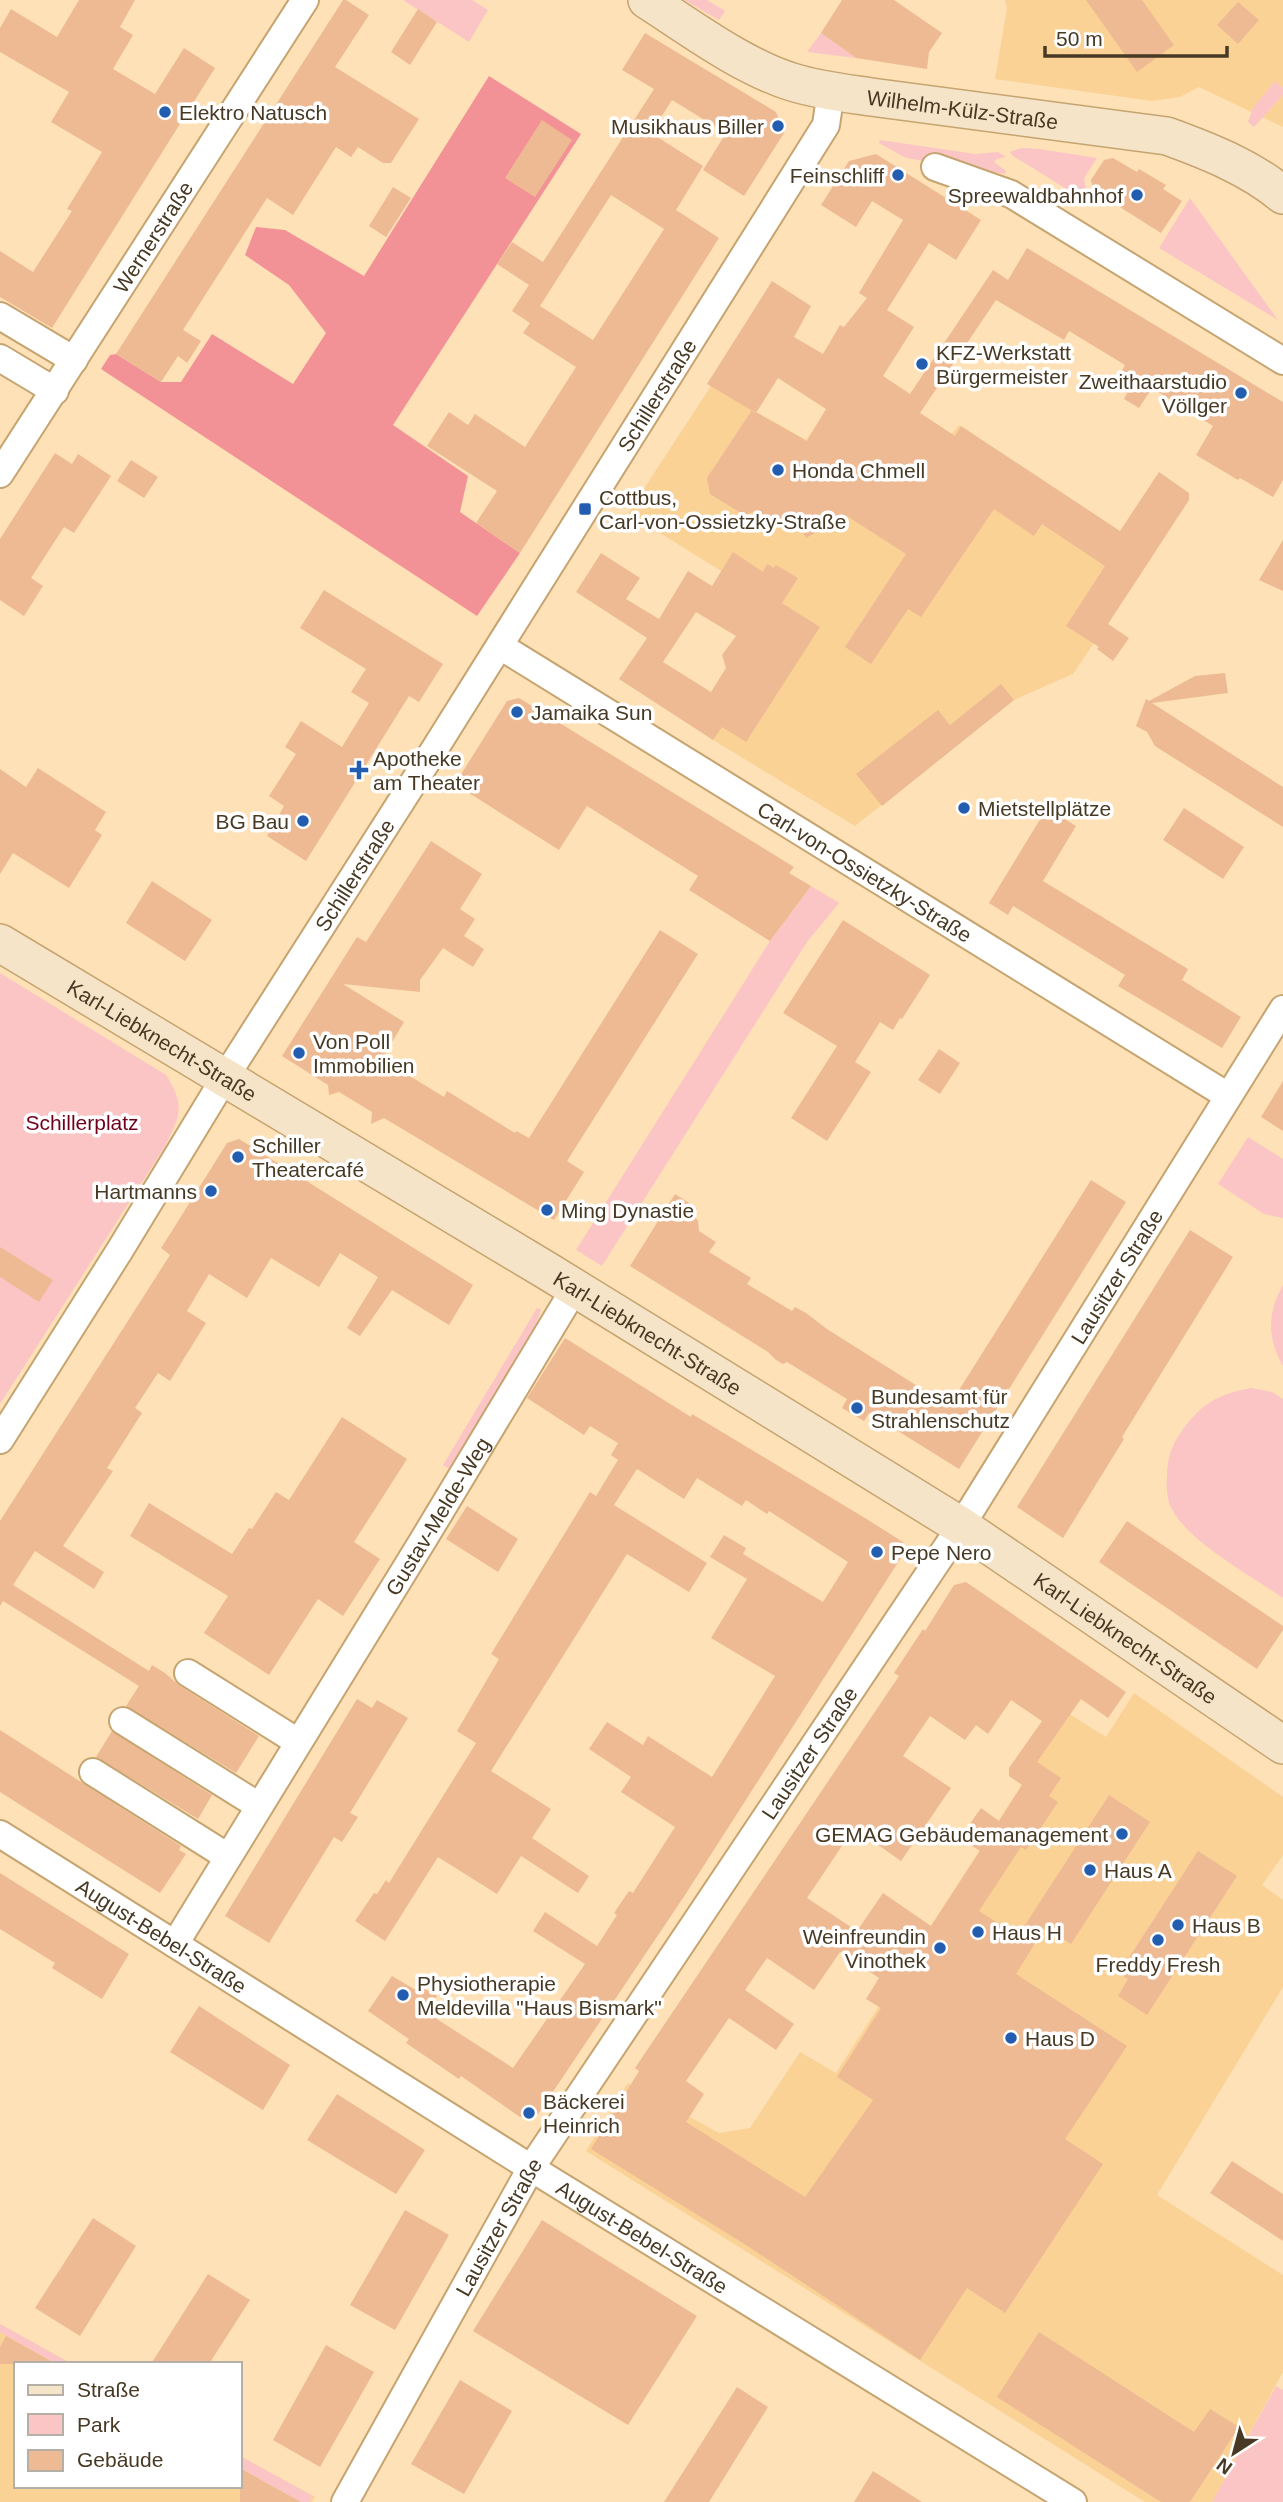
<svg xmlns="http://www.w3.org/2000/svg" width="1283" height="2502" font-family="Arial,sans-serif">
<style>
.built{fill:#fad295}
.green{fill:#fbc5c5}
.forest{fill:#f39296}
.building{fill:#eeba93;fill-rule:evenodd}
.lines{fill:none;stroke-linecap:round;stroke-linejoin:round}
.street-casing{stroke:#c6a470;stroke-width:30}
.secondary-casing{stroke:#c6a470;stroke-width:40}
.street{stroke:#fff;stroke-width:26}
.secondary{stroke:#f5e4c8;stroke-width:37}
.poi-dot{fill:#225daf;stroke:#fff;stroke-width:2.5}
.labels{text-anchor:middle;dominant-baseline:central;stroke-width:7;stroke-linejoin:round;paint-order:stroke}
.street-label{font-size:21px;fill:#473923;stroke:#fff}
.poi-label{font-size:21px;fill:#473923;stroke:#fff;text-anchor:start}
.park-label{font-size:21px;fill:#72001c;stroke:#fff}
</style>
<rect width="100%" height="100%" fill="#fee1b7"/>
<path class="built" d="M1005,0H1283V127L1199,87L1180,97L1152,101L995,79L1007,8Z
M711,386L806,440L834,399L903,439L920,413L952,434L959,425L1152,557L1073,674L1014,700L855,826L713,740L766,599L628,513Z
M1134,1693L1283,1797V1855L1262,1885L1283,1900V1987L1157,2195L1283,2275V2372L1212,2502H1145L586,2151L628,2083L719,2133L750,2128L800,2052L836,2073L1068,1713L1106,1737Z
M0,2324L72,2364H16V2486H240V2456L315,2497L312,2502H0Z"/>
<path class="green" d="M403,0H472L488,10L469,42Z
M684,0H707L725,11L719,20Z
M821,33L856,58L807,52Z
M1275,81L1283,88V95L1254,127L1248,122L1253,108Z
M880,140L975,154L998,152L1006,157L997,159L994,162L1006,171L1005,174L906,158L879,143Z
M1021,148L1039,149L1097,158L1084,178L1086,190L1081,198L1013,156L1010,152Z
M1190,198L1278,320L1159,248Z
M811,886L839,903L807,942L602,1266L576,1250L770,941Z
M0,973L166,1075C186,1106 180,1116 164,1148L0,1404Z
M1248,1137L1283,1159V1218L1264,1214L1218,1184Z
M1283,1285V1366C1267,1338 1267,1313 1283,1285Z
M537,1308L541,1310L524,1358L455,1472L443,1465Z
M1251,1388L1272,1392L1283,1399V1598C1252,1576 1182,1539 1169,1503C1167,1495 1166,1485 1167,1476C1167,1460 1171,1446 1181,1432C1201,1404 1218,1394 1251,1388Z
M0,2324L72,2364H56L0,2332Z
M1276,2386L1283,2390V2502H1212Z
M240,2456L313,2496L309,2502H281L286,2494L240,2468Z"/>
<path class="forest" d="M489,76L581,134L393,425L468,476L460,512L520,553L477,616L101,369L110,355L116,354L161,382H181L212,334L293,384L326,333L289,285L245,255L256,227L285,230L364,276Z"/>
<path class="building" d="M79,0H135L120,27L133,35L113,69L155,94L184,48L215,68L52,328L0,297V251L33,272L72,211L67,209L102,152L51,122L69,92L0,52V28L11,9L57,37Z
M343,0H346L369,15L335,67L419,119L391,163H383L358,147L351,157L336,147L293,215L267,198L183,330L201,341L187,363L178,356L161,382L116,354Z
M842,0H894L942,33L929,52L927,69L856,58L821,33Z
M1086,0H1142L1174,45L1137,72Z
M1238,2L1259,20L1238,44L1217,25Z
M418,9L437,22L410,65L391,52Z
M645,33L776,112L784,133L744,196L703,170L726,133L672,100L651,133L703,166L676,210L719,238L520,553L476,523L497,491L427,446L449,412L468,425L475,414L525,447L576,367L523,333L530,323L512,311L529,285L497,264L512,242L543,262L654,89L622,70ZM611,195L664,229L593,340L540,306Z
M542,120L572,140L535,197L505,178Z
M876,154L981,220L956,260L929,243L887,310L914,327L883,376L910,394L993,270L1008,280L1027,248L1283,402V480L1273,497L1240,478L1238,480L1196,455L1213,426L1152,388L1139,408L1124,399L1127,393L1114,385L1125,365L1069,331L1064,340L996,300L920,413L955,436L961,426L1120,531L1159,472L1189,493V500L1108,624L1129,638L1113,661L1097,649L1099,647L1066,626L1105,566L1042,524L1034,536L994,509L921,617L908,609L871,664L845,647L906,554L847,516L806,538L798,524L785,530L757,511L744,515L710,494L707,478L752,410L807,441L826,409L778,378L756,413L707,384L772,281L811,306L794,337L823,354L840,325L844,327L867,298L859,293L903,220L872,201L856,227L821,205L849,161Z
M1113,158L1137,172L1139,169L1166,185L1163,189L1182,201L1161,233L1093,190L1091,180L1104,160Z
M393,187L411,198L386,237L369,226Z
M55,453L72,464L78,454L111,476L74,533L64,527L31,578L43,586L24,616L0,600V539Z
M131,460L158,477L144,498L117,481Z
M1283,540V591L1259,580Z
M733,552L763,572L767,564L774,568L776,565L798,578L782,603L820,627L746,742L722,727L713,740L619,679L647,638L576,592L601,553L640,578L626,599L659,619L688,571L712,586ZM696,612L736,636L722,655L726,668L711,692L663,662Z
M324,590L443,664L419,702L409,696L306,861L267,836L284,806L269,796L296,754L285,747L301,721L342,747L369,703L351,692L366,669L300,628Z
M1225,673L1228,693L1152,703L1283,787V827L1155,746L1147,732L1136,726L1146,699L1149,701L1195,676Z
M1001,684L1014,700L882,806L856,774L938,710L950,725Z
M519,698L794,867L789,873L811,886L770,941L689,890L698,876L587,806L559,850L455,784L507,701Z
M38,768L106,812L95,830L102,835L69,888L13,853L0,874V769L26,787Z
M1047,808L1076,826L1043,881L1188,969L1182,980L1241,1017L1222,1048L1118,986L1125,975L1013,906L1008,915L989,903Z
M1184,808L1244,847L1223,879L1163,840Z
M431,841L482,874L460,909L475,919L464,936L484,949L473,967L443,948L420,980V992L343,984L404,1022L382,1059L444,1097L447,1091L515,1133L516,1131L529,1138L660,930L698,954L567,1161L584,1172L554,1220L384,1118L371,1124L372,1112L339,1092L329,1095L328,1085L282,1056L357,937L366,942Z
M152,881L212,920L185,961L126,923Z
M843,920L930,975L902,1019L900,1018L893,1030L880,1022L855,1062L871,1072L827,1141L791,1118L837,1046L783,1013Z
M939,1049L960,1063L940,1094L918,1080Z
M1283,1081V1131L1261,1117Z
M239,1139L473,1285L449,1325L392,1290L360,1336L347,1328L378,1277L340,1253L319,1287L271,1258L247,1298L209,1274L187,1311L206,1323L170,1381L158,1373L135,1408L142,1413L107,1468L113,1471L63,1546L104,1572L94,1589L35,1551L13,1585L149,1671L152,1665L165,1673L180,1686L259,1736L236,1773L126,1706L139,1686L3,1601L0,1606V1521L170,1255L161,1248L170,1234L227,1143Z
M1091,1180L1126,1202L959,1469L869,1413L864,1421L842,1408L847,1399L787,1362L783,1364L776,1360L768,1352L630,1266L675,1194L697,1208L693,1214L698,1221L699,1231L716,1242L709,1252L751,1278L747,1284L792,1311L795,1307L806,1313L827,1329L949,1406Z
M1190,1230L1233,1257L1122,1437L1124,1439L1063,1538L1017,1507Z
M0,1247L53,1280L39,1302L0,1277Z
M565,1338L691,1417L692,1414L865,1518L903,1542L904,1553L685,1895L538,2114L520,2117L461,2076L459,2079L406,2043L409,2039L368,2011L392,1976L414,1989H425L437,1996L426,2012L513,2068L585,1964L533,1931L545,1912L597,1946L617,1915L614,1913L629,1891L633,1893L675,1827L621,1792L631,1777L589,1749L607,1722L643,1745L648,1736L712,1777L775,1676L711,1638L747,1579L710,1557L724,1535L746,1548L743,1554L823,1602L848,1562L769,1511L767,1514L746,1500L742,1506L697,1478L684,1499L637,1469L614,1505L707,1563L689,1592L627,1554L491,1771L551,1809L532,1838L589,1876L578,1893L521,1856L497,1894L438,1857L385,1941L355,1921L374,1893L377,1894L386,1880L389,1883L476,1743L457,1731L499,1659L491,1654L590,1492L596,1496L618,1460L611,1455L618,1443L590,1426L584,1435L527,1398Z
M342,1417L407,1459L354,1542L380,1559L343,1616L318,1599L269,1675L204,1633L228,1596L130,1536L149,1503L232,1554L249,1528L252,1529L276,1492L289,1500Z
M467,1506L518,1539L498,1572L446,1539Z
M1127,1521L1283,1626V1630L1257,1669L1099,1562Z
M966,1582L1126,1692L1108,1718L1081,1699L1037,1762L1061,1778L1049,1796L1058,1802L1026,1850L1021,1847L979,1911L1018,1936L1109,1795L1150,1822L1071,1944L1045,1927L1016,1974L1127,2046L1065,2139L1103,2164L1005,2313L967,2288L920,2360L746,2245L591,2149L639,2071L635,2068L899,1676L894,1673L923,1629L925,1631L954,1585ZM1011,1700L1042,1721L1009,1768V1776L1022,1785L999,1821L981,1808L960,1838L980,1851L931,1926L883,1893L857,1931L807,1898L854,1828L901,1861L951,1788L903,1756L930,1716L965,1740L976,1725L988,1734ZM840,1952L879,1978L866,1999L881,2008L837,2077L873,2100L805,2197L686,2122L704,2094L686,2081L729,2018L776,2050L794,2024L745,1990L767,1958L814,1990Z
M357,1699L372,1708L377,1700L408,1718L350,1813L358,1817L342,1842L334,1837L269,1943L225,1916Z
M0,1730L181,1846L179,1850L186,1854L160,1893L0,1792Z
M112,1731L212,1795L198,1819L96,1757Z
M1198,1851L1237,1876L1147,2015L1118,1996L1128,1979L1119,1973Z
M0,1873L129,1954L102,1999L52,1968L55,1963L0,1929Z
M199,2006L290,2065L263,2110L170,2052Z
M337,2094L425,2150L396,2194L307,2140Z
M1232,2161L1283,2194V2241L1210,2193Z
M405,2210L449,2235L395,2330L350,2305Z
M93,2218L136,2246L80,2336L35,2308Z
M542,2220L697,2316L628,2425L473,2331Z
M208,2274L250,2300L209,2364H151Z
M1039,2332L1194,2432L1210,2409L1239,2427L1190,2502H1161L997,2397Z
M6,2336L56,2364H0V2347Z
M326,2345L374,2372L320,2467L273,2440Z
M460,2380L512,2411L464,2494L411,2464Z
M737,2387L768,2407L709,2502H664Z
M240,2468L268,2484L301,2502H240Z
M873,2471L922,2502H854Z"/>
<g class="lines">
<g class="street-casing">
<g id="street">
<path d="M935,167L1011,194L1283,361"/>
<path d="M0,316L74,360"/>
<path d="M0,358L55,391"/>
<path id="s1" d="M0,474L305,0"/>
<path id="s2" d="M500,646L1228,1096"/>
<path id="s3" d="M0,1440L120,1250L224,1079L429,758L826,125L831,91"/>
<path d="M188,1673L298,1742"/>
<path d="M123,1721L259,1806"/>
<path d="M93,1772L228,1857"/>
<path id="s4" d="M0,1834L531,2168L1073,2502"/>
<path id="s5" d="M175,1944L425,1537L575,1288"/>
<path id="s6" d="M345,2502L531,2168L961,1526L1283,1009"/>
</g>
</g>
<g class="secondary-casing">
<g id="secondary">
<path id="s7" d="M647,0C691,28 741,66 792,82C817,90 844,93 871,97L1167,136C1208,151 1249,167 1283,195"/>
<path id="s8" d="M0,943L549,1272L961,1526L1283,1745"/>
</g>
</g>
<use href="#street" class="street"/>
<use href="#secondary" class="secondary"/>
</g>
<g class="poi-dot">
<circle cx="165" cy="112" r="7"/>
<circle cx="778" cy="126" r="7"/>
<circle cx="898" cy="175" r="7"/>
<circle cx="1137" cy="195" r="7"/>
<circle cx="922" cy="364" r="7"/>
<circle cx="1241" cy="393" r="7"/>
<circle cx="778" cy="470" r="7"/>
<rect x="578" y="502" width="14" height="14" rx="3.5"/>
<circle cx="517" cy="712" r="7"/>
<path d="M355.5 759.5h7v7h7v7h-7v7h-7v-7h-7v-7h7z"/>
<circle cx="964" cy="808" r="7"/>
<circle cx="303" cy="821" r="7"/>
<circle cx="299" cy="1053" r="7"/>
<circle cx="238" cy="1157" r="7"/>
<circle cx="211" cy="1191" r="7"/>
<circle cx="547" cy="1210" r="7"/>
<circle cx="857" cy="1408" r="7"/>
<circle cx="877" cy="1552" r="7"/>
<circle cx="1122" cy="1834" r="7"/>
<circle cx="1090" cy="1870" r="7"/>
<circle cx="1178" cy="1925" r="7"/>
<circle cx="978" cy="1932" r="7"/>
<circle cx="1158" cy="1940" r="7"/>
<circle cx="940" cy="1948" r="7"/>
<circle cx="403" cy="1995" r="7"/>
<circle cx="1011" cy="2038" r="7"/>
<circle cx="529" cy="2113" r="7"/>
</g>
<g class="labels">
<g class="street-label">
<text stroke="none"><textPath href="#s7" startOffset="340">Wilhelm-Külz-Straße</textPath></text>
<text stroke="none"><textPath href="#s1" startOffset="282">Wernerstraße</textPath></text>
<text stroke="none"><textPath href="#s3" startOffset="1234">Schillerstraße</textPath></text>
<text stroke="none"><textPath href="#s2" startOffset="429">Carl-von-Ossietzky-Straße</textPath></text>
<text stroke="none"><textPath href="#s3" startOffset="667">Schillerstraße</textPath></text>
<text stroke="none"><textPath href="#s8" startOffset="189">Karl-Liebknecht-Straße</textPath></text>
<text stroke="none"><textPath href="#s6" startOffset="1449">Lausitzer Straße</textPath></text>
<text stroke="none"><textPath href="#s8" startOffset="756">Karl-Liebknecht-Straße</textPath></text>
<text stroke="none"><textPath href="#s5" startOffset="502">Gustav-Melde-Weg</textPath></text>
<text stroke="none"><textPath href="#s8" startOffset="1323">Karl-Liebknecht-Straße</textPath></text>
<text stroke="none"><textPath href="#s6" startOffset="882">Lausitzer Straße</textPath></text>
<text stroke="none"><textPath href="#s4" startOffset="191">August-Bebel-Straße</textPath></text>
<text stroke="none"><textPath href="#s6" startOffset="315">Lausitzer Straße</textPath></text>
<text stroke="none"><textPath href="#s4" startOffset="758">August-Bebel-Straße</textPath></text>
</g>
<g class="poi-label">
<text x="179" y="112">Elektro Natusch</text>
<text x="764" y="126" text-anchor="end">Musikhaus Biller</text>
<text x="884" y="175" text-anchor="end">Feinschliff</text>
<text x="1123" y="195" text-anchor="end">Spreewaldbahnhof</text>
<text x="936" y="352">KFZ-Werkstatt<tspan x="936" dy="24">Bürgermeister</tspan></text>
<text x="1227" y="381" text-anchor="end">Zweithaarstudio<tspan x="1227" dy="24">Völlger</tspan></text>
<text x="792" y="470">Honda Chmell</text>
<text x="599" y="497">Cottbus,<tspan x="599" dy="24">Carl-von-Ossietzky-Straße</tspan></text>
<text x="531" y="712">Jamaika Sun</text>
<text x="373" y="758">Apotheke<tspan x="373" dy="24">am Theater</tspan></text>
<text x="978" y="808">Mietstellplätze</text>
<text x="289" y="821" text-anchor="end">BG Bau</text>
<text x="313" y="1041">Von Poll<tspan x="313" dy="24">Immobilien</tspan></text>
<text x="252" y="1145">Schiller<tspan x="252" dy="24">Theatercafé</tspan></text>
<text x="197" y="1191" text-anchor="end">Hartmanns</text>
<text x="561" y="1210">Ming Dynastie</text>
<text x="871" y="1396">Bundesamt für<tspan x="871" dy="24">Strahlenschutz</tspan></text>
<text x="891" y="1552">Pepe Nero</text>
<text x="1108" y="1834" text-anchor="end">GEMAG Gebäudemanagement</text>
<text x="1104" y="1870">Haus A</text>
<text x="1192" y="1925">Haus B</text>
<text x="992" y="1932">Haus H</text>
<text x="926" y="1936" text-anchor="end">Weinfreundin<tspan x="926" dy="24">Vinothek</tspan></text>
<text x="1158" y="1964" text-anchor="middle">Freddy Fresh</text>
<text x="417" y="1983">Physiotherapie<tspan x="417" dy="24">Meldevilla "Haus Bismark"</tspan></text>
<text x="1025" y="2038">Haus D</text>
<text x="543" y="2101">Bäckerei<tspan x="543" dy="24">Heinrich</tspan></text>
</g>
<g class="park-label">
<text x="82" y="1122">Schillerplatz</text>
</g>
</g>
<rect x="14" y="2362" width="228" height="126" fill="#ffffff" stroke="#b5b0a7" stroke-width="2"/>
<rect x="28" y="2385" width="35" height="10" fill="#f5e4c8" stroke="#b5b0a7" stroke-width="2"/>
<text x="77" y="2397" font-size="21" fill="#473923">Straße</text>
<rect x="28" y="2414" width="35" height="21" fill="#fbc5c5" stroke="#b5b0a7" stroke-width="2"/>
<text x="77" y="2432" font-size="21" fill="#473923">Park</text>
<rect x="28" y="2450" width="35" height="21" fill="#eeba93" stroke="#b5b0a7" stroke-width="2"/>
<text x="77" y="2467" font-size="21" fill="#473923">Gebäude</text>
<g transform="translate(1234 2453) rotate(216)" stroke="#ffffff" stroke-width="5" paint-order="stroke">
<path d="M0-5L12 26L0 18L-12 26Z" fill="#473923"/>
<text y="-10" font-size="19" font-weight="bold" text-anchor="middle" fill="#473923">N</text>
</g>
<path d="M1045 46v10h182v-10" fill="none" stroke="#473923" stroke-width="3.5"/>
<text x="1056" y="46" font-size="21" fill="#473923" stroke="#ffffff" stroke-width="5" paint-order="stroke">50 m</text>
</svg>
